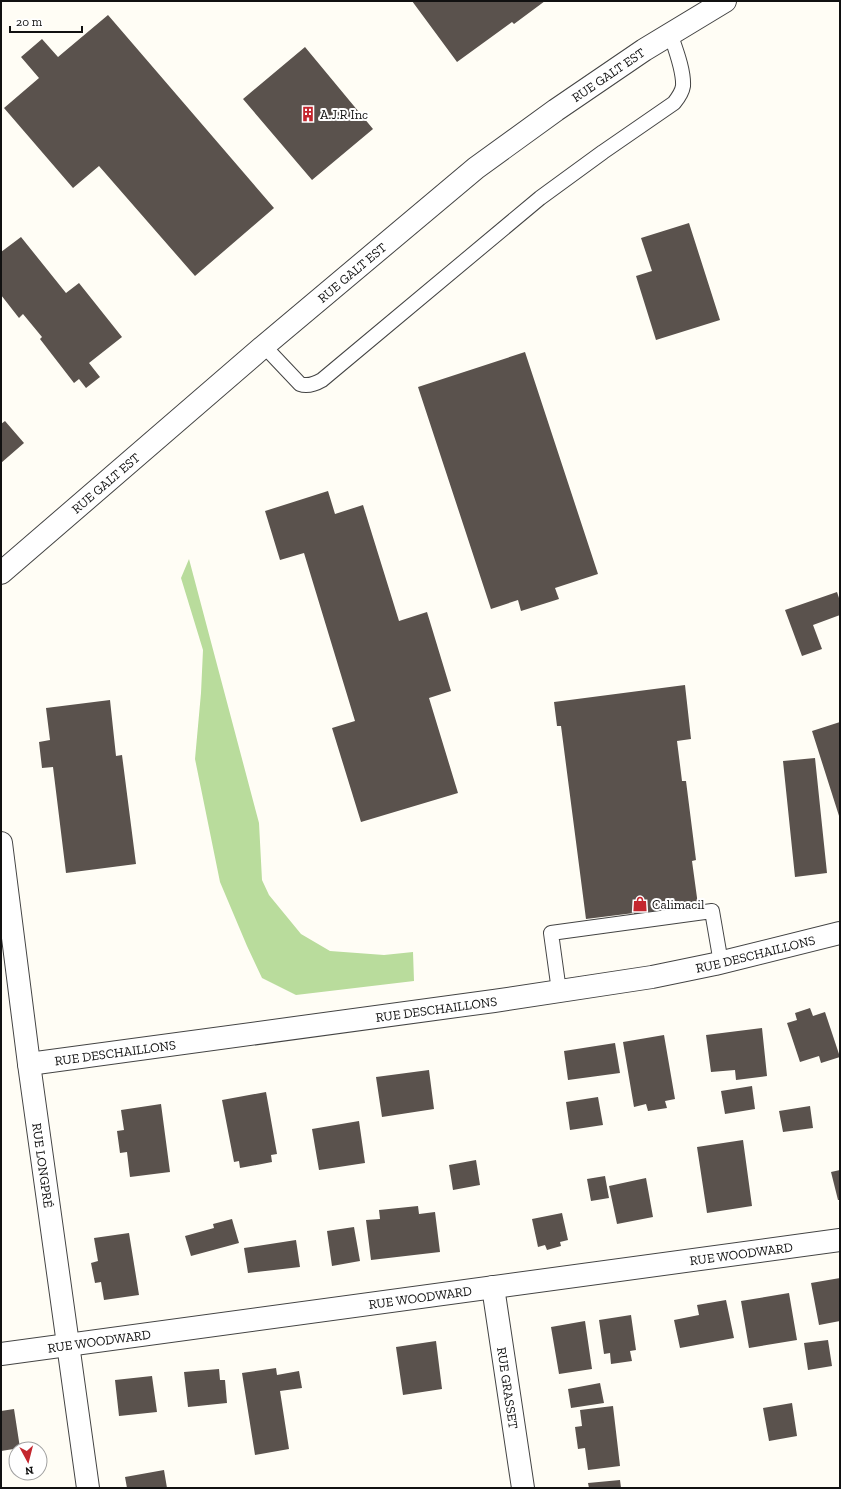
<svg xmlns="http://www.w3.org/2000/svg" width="841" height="1489" font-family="'Zilla Slab',serif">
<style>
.forest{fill:#b9dc9c}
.building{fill:#5a524d}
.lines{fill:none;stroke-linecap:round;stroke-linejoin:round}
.service-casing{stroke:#444;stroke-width:16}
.minor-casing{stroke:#444;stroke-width:24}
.tertiary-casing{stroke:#444;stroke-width:24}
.service{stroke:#fff;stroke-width:14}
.minor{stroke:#fff;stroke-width:22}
.tertiary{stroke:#fff;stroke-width:22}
.labels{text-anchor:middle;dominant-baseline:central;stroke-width:4;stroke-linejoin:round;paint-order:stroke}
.street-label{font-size:13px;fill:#111;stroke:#fff}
.poi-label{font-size:13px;fill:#111;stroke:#fff;text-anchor:start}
</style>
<rect width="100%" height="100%" fill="#fffdf5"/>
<path class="forest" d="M189,559L259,823L262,880L269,895L301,934L330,951L384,955L413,952L414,981L296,995L262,978L247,946L220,882L195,759L201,693L203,650L181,578Z"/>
<path class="building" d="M412,1H545L514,24L512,22L457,62Z
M108,15L274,208L195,276L99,166L73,188L4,108L39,78L21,57L42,39L58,57Z
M305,47L373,129L312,180L243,99Z
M689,223L720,320L656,340L636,276L652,271L641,238Z
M21,237L66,293L79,283L122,337L89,363L100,377L86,388L79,379L74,383L40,339L42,337L23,314L19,318L1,295V252Z
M525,352L598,574L555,588L559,599L521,611L518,600L491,609L418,387Z
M5,421L24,443L1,463V424Z
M328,491L335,514L363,505L399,621L427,612L451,691L429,698L458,793L361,822L332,728L355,721L304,553L280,560L265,511Z
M837,592L840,601V615L813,625L822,649L802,656L785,610Z
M685,685L691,739L677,741L682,781H686L696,860L692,861L698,905L648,912L649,916L635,918L634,913L586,919L561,726H557L554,702Z
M110,700L116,756L122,755L136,864L66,873L53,767L42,768L39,742L50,740L46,708Z
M840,722V819L812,731Z
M815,758L827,873L795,877L783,761Z
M810,1008L813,1016L825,1012L840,1057L821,1063L819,1056L800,1062L787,1023L797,1020L795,1013Z
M762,1028L767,1076L736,1080L735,1070L711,1072L706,1035Z
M664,1035L675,1099L665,1101L667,1108L648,1111L646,1104L634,1107L623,1042Z
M615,1043L620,1073L568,1080L564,1051Z
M429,1070L434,1109L382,1117L376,1077Z
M752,1086L755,1109L725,1114L721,1091Z
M266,1092L277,1154L271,1155L272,1162L240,1168L239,1161L234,1162L222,1100Z
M598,1097L603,1125L570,1130L566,1102Z
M161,1104L170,1172L130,1177L127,1152L120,1153L117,1131L124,1130L121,1110Z
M810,1106L813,1128L783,1132L779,1111Z
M359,1121L365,1163L319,1170L312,1129Z
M743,1140L752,1206L707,1213L697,1147Z
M476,1160L480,1185L453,1190L449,1165Z
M840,1170V1200H838L831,1172Z
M605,1176L609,1198L591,1201L587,1179Z
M646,1178L653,1217L617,1224L609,1186Z
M418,1206L419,1214L435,1212L440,1252L371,1260L366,1220L380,1219L379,1210Z
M562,1213L568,1240L560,1242L561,1246L547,1250L545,1245L538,1247L532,1219Z
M232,1219L239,1243L191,1256L185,1236L214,1228L213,1224Z
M354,1227L360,1261L332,1266L327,1231Z
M129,1233L139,1295L104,1300L101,1282L95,1283L91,1263L98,1261L94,1238Z
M296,1240L300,1267L248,1273L244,1248Z
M840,1278V1321L819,1325L811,1283Z
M789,1293L797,1340L749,1348L741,1301Z
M726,1300L734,1338L680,1348L674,1320L699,1315L697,1305Z
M631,1315L636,1350L630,1351L632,1361L611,1364L610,1353L604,1354L599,1320Z
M585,1321L592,1369L559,1374L551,1327Z
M828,1340L832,1366L808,1370L804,1343Z
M436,1341L442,1389L403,1395L396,1347Z
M276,1368L277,1375L299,1371L302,1388L280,1391L289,1449L255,1455L242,1373Z
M219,1369L220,1380H225L227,1403L188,1407L184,1372Z
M152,1376L157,1412L119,1416L115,1380Z
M600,1383L604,1403L571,1408L568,1389Z
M792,1403L797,1436L769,1441L763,1408Z
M613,1406L620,1466L588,1470L585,1448L578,1449L575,1427L582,1426L580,1410Z
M14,1409L20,1448L1,1451V1411Z
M164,1470L167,1488H127L125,1477Z
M620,1480L621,1488H589L588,1483Z"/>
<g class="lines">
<g class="service-casing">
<path id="service" d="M264,346L300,384C308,387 315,384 322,380L540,198L603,152L674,103C678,98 682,93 683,86C684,70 675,48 670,33
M559,991L551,933L712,911L721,963"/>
</g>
<g class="minor-casing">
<g id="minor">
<path id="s1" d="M1,843L29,1064L88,1488"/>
<path id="s2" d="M29,1064L494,1001L652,977L715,964L840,933"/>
<path id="s3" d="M493,1287L523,1488"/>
<path id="s4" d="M1,1354L840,1240"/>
</g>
</g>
<g class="tertiary-casing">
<g id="tertiary">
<path id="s5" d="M1,573L264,346L476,168L556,110L644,50L725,1"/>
</g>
</g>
<use href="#service" class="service"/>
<use href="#minor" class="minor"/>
<use href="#tertiary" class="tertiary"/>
</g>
<defs>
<g id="building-bare" transform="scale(1.2)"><path d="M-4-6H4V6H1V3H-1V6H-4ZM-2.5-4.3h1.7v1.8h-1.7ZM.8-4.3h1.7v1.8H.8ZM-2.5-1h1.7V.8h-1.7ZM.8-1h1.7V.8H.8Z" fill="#c4262e" stroke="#fff" stroke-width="2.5" paint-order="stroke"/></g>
<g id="shop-bare" transform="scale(1.2)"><path d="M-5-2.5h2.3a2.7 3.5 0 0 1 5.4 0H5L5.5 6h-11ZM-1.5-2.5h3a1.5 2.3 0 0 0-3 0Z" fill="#c4262e" stroke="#fff" stroke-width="2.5" paint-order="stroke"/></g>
</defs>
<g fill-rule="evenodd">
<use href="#building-bare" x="308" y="114"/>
<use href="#shop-bare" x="640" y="904"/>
</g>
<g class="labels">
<g class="street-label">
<text stroke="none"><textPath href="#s5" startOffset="786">RUE GALT EST</textPath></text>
<text stroke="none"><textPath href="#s5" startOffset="462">RUE GALT EST</textPath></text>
<text stroke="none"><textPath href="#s5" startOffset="138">RUE GALT EST</textPath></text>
<text stroke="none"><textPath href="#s2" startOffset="735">RUE DESCHAILLONS</textPath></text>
<text stroke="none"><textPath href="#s2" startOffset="411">RUE DESCHAILLONS</textPath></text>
<text stroke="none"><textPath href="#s2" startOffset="87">RUE DESCHAILLONS</textPath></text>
<text stroke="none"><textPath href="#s1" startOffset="325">RUE LONGPRÉ</textPath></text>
<text stroke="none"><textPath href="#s4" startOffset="747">RUE WOODWARD</textPath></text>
<text stroke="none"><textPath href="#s4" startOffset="423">RUE WOODWARD</textPath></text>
<text stroke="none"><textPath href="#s4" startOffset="99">RUE WOODWARD</textPath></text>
<text stroke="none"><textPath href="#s3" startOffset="102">RUE GRASSET</textPath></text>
</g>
<g class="poi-label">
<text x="320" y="114">A.J.R Inc</text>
<text x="652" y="904">Calimacil</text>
</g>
</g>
<rect width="841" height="1489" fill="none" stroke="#111111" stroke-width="4"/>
<g transform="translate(28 1461) rotate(173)"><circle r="19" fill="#ffffff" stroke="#a0a0a0"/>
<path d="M0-3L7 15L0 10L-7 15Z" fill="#c4262e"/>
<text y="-6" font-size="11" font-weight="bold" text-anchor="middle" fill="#111111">N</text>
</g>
<path d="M10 26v6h72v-6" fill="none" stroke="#111111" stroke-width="2"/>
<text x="16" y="26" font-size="12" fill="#111111" stroke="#ffffff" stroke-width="3" paint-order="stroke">20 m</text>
</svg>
